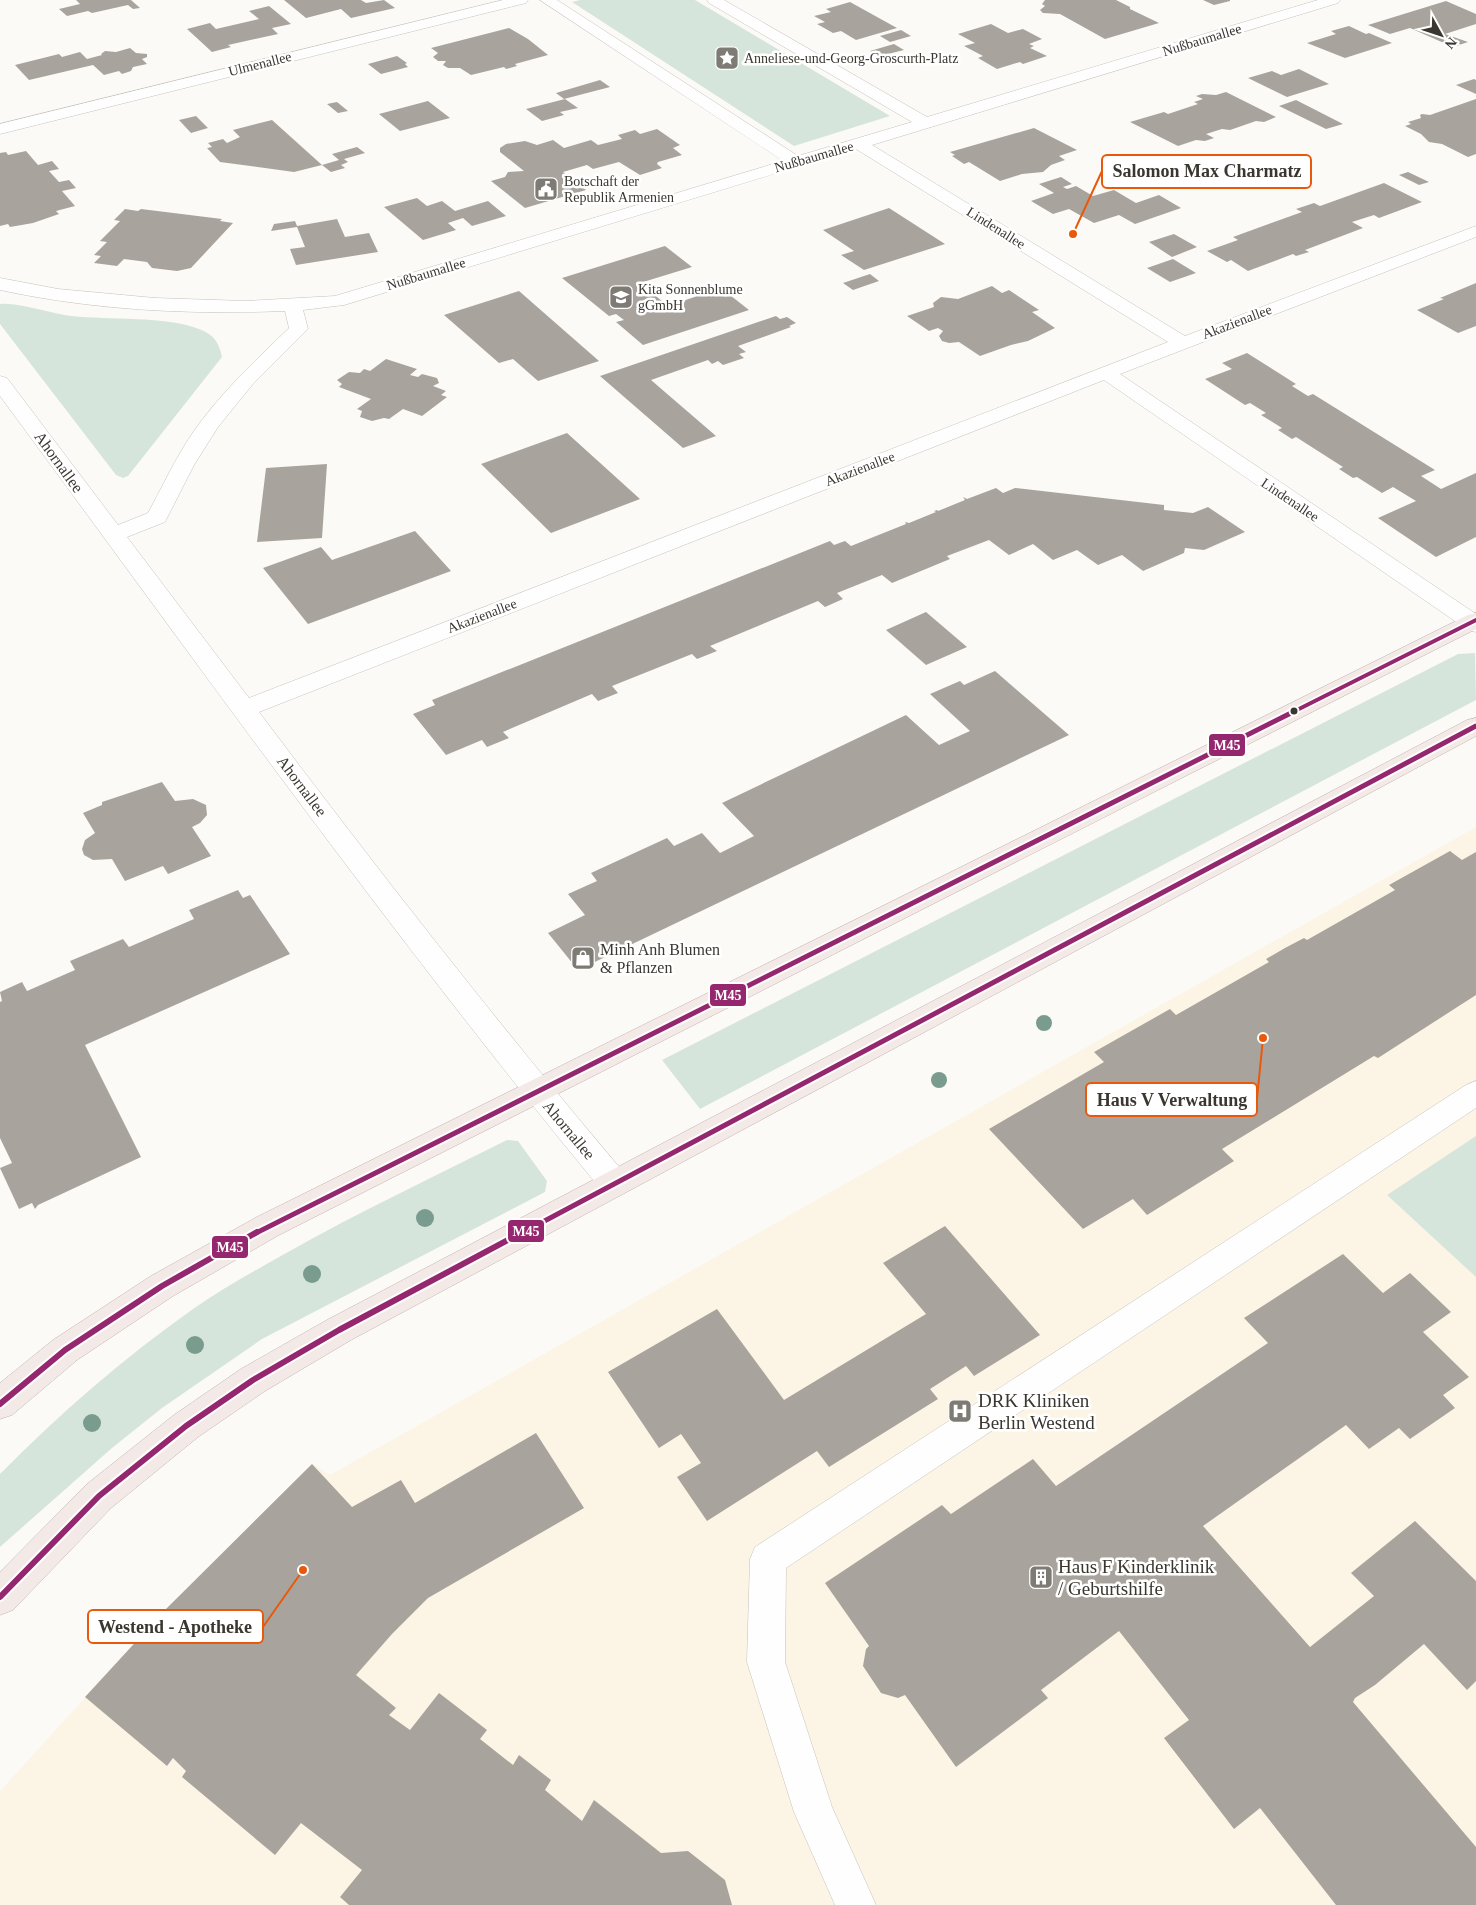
<svg xmlns="http://www.w3.org/2000/svg" width="1476" height="1905" font-family="'Times New Roman',serif">
<style>
.built{fill:#fcf5e5}
.green{fill:#d6e5db}
.building{fill:#a8a49d}
.lines{fill:none;stroke-linecap:round;stroke-linejoin:round}
.minor-casing{stroke:#c5c2bd;stroke-width:1}
.major-casing{stroke:#c2b3ac;stroke-width:1}
.minor{fill:#fffefe;fill-rule:evenodd}
.major{fill:#f3eae7;fill-rule:evenodd}
.bus-1-far2-casing{stroke:#fff;stroke-width:7}
.bus-1-far1-casing{stroke:#fff;stroke-width:9}
.bus-1-casing{stroke:#fff;stroke-width:10}
.bus-1-far2{stroke:#95276e;stroke-width:4}
.bus-1-far1{stroke:#95276e;stroke-width:5}
.bus-1{stroke:#95276e;stroke-width:6}
.tree{fill:#799c8e}
.bus-dot{fill:#3a3730;stroke:#fff;stroke-width:2}
.labels{text-anchor:middle;dominant-baseline:central;stroke-width:5;stroke-linejoin:round;paint-order:stroke}
.far-street-label{font-size:14px;fill:#3a3730;stroke:#fff}
.far-poi-label{font-size:14px;fill:#3a3730;stroke:#fff;text-anchor:start}
.street-label{font-size:16px;fill:#3a3730;stroke:#fff}
.poi-label{font-size:16px;fill:#3a3730;stroke:#fff;text-anchor:start}
.near-poi-label{font-size:19px;fill:#3a3730;stroke:#fff;text-anchor:start}
.leader{fill:none;stroke:#e8590c;stroke-width:2}
.callout-dot{fill:#e8590c;stroke:#fff;stroke-width:2}
.callout{fill:#fff;stroke:#e8590c;stroke-width:2}
.callout-label{font-size:18px;text-anchor:middle;font-weight:bold;fill:#3a3730}
.line-badge{stroke:#fff;stroke-width:2}
.badge-label{font-size:14px;text-anchor:middle;font-weight:bold;fill:#fff}
</style>
<rect width="100%" height="100%" fill="#fcfaf6"/>
<path class="built" d="M1476,827V1905H0V1791L166,1609L312,1464L330,1475Z"/>
<path class="green" d="M580,0H695L890,116L794,146L572,2Z
M0,304C20,302 51,314 72,316C109,320 166,316 199,329C213,334 219,342 222,357L128,476L123,478L116,475L0,324Z
M1475,653L1476,700L700,1109L662,1060L1458,654Z
M1476,1136V1277L1387,1195Z
M507,1140L518,1141L547,1181L545,1192L262,1339L162,1408L112,1448L0,1547V1474C59,1414 125,1357 193,1309C223,1288 256,1270 288,1252C359,1212 433,1177 507,1140Z"/>
<path class="building" d="M76,0H131L140,8L133,9L128,5L92,13L88,11L67,16L59,9L80,4Z
M284,0H361L366,3L384,0L395,8L351,18L341,9L306,18Z
M1045,0H1116L1130,7V9L1159,23L1105,39L1060,14L1043,13L1040,10L1045,6L1042,4Z
M1203,0H1230V1L1214,5Z
M1446,1L1476,14V24L1445,34L1468,42L1453,47L1410,28L1390,34L1368,25Z
M850,2L897,28L856,40L841,31L833,33L817,24L825,22L814,16L831,12L826,9Z
M269,6L291,24L272,28L278,34L228,45L231,47L212,52L187,29L210,23L216,29L259,19L249,11Z
M991,24L1008,33L1023,29L1042,39L1029,44L1034,46L1030,48L1047,56L1023,64L1020,62L997,69L978,58L983,56L964,46L975,43L958,34Z
M1349,26L1366,34L1369,33L1392,43L1345,58L1307,43L1336,34L1331,31Z
M509,28L528,39L548,55L515,64L517,66L506,69L504,67L471,75L460,68H448L443,65L446,61H438L433,57L438,53L431,48Z
M901,30L911,36L890,42L880,36Z
M894,44L904,50L880,56L870,51Z
M130,48L136,53L147,54V57L142,59L147,64L133,67L131,71L122,74L119,71L104,75L93,65L29,80L15,65L59,54L62,57L80,52L87,59L102,55L101,54L105,51L116,52Z
M397,56L407,63L405,64L408,67L381,74L368,64Z
M1299,69L1329,84L1287,97L1248,78L1272,71L1281,75Z
M1474,79L1476,80V94L1456,85Z
M600,80L610,87L564,99L556,93Z
M1226,92L1276,117L1264,122L1256,121L1230,130L1222,129L1206,134L1214,138L1205,141L1196,140L1178,146L1130,122L1164,112L1168,114L1198,104L1194,102L1203,99L1196,96L1202,94L1216,95Z
M565,99L578,108L560,112L564,115L542,121L526,109Z
M1476,99V154L1468,157L1442,144L1429,142L1421,134L1405,126L1411,124L1408,122L1421,118L1420,115L1422,114L1430,115Z
M1296,100L1343,124L1326,129L1279,106Z
M428,101L450,118L400,131L379,114Z
M337,102L348,111L338,113L327,104Z
M196,116L208,128L191,133L179,120Z
M272,120L322,165L339,160L332,154L357,147L365,153L344,159L348,162L341,165L345,168L331,172L322,165L294,172L220,162L207,148L212,147L208,143L223,139L227,143L240,137L233,130Z
M1034,128L1077,150L1059,156L1065,160L1051,165L1043,172L1022,174L1000,181L969,162L964,164L952,156L955,155L950,152Z
M657,129L680,145L673,148L682,155L658,162L657,164L662,168L640,175L619,162L593,169L587,165L563,172L586,190L525,208L491,181L505,177L508,172L524,171L500,152V148L506,144L525,141L537,145L553,140L564,148L591,140L598,145L622,139L618,135L635,130L640,134Z
M26,151L38,165L52,161L59,169L49,171L59,182L69,180L76,188L62,191L75,206L56,211L59,214L33,223L10,227L8,224L0,226V153L6,152L8,155Z
M1408,172L1429,182L1419,185L1399,175Z
M1061,177L1072,184L1063,187L1067,189L1076,186L1093,196L1114,190L1136,203L1159,195L1181,208L1135,224L1119,215L1094,223L1069,209L1053,214L1031,201L1054,193L1039,184Z
M1384,183L1422,202L1379,218L1374,215L1352,222L1363,228L1305,250L1309,252L1296,256L1293,254L1248,271L1231,260L1227,262L1207,251L1238,240L1233,237L1302,212L1296,209L1314,203L1320,206Z
M417,198L427,206L442,201L455,211L488,201L506,216L472,226L463,218L448,223L456,230L423,240L384,207Z
M889,208L945,244L864,270L841,255L854,251L823,230Z
M125,209L138,211L141,209L222,219L220,221L233,223L191,268L177,271L152,268L147,262L124,259L117,266L94,263L101,256L94,255L107,242L100,241L120,221L114,220Z
M337,219L345,237L369,233L378,252L296,265L290,249L305,247L297,227L271,231L274,224L295,221L297,226Z
M1174,234L1197,247L1172,257L1149,242Z
M665,246L692,267L640,283L668,306L721,288L749,310L643,345L616,322L624,320L616,314L609,316L562,278Z
M1173,259L1196,273L1170,282L1147,268Z
M870,274L879,281L853,290L843,283Z
M1476,283V326L1458,333L1417,310L1444,299L1440,298Z
M992,286L1002,293L1009,290L1039,310L1032,312L1055,328L1028,341L1011,345L980,356L959,342L949,343L942,341L939,336L943,331L938,328L929,331L907,316L934,307L933,303L941,297L958,299Z
M519,291L599,361L538,381L513,359L499,363L444,315Z
M776,316L780,319L787,317L796,323L789,326L791,327L738,346L746,352L739,354L744,358L723,365L718,361L712,364L708,360L651,380L716,436L683,448L600,376Z
M1247,353L1296,384L1292,386L1308,396L1313,394L1435,470L1421,476L1441,489L1476,473V537L1436,557L1378,518L1416,501L1393,487L1382,493L1357,477L1353,478L1339,469L1343,467L1296,437L1292,439L1278,430L1282,428L1261,415L1266,413L1250,403L1245,405L1205,379L1232,369L1222,363Z
M386,359L417,369L410,375L418,377L422,374L437,378L439,383L433,386L446,391L441,395L447,397L422,416L403,409L389,419L384,418L372,421L360,417L362,411L357,409L371,399L339,387L342,384L337,380L349,372L360,373L364,369L370,371Z
M567,433L640,499L551,533L481,464Z
M327,464L322,538L257,542L266,468Z
M996,488L1003,493L1015,488L1164,505V510L1193,513L1208,507L1245,532L1204,550L1185,548L1184,553L1143,571L1122,555L1098,565L1077,550L1053,560L1033,544L1009,555L989,540L947,556L950,559L892,583L882,575L837,593L843,599L825,607L818,601L710,646L717,651L697,659L692,654L612,686L618,693L598,701L592,694L503,732L509,738L487,747L482,740L446,755L413,714L435,705L432,700L830,541L834,545L845,541L851,546L906,524L905,522L909,523L936,512L934,511L937,510L938,511L965,500L963,497L967,499Z
M415,531L451,571L308,624L263,568L321,547L332,560Z
M926,612L967,647L926,665L886,630Z
M995,671L1069,735L578,970L548,933L585,915L568,894L597,881L591,873L667,838L674,846L702,833L720,853L754,836L722,803L906,715L939,745L970,731L930,694L960,681L964,685Z
M162,782L175,801L193,799L206,805L207,815L200,823L192,827L211,856L168,874L163,866L125,881L112,859L93,860L84,855L82,849L85,840L95,833L83,813L102,805V802Z
M1450,851L1462,860L1476,852V995L1378,1058L1374,1056L1222,1149L1234,1161L1147,1215L1133,1199L1083,1229L989,1129L1104,1062L1094,1052L1170,1009L1176,1015L1269,962L1266,959L1285,948L1304,938L1307,940L1395,890L1389,885Z
M238,890L243,898L250,895L290,954L85,1045L141,1157L38,1205L35,1209L32,1203L19,1209L0,1168L12,1163L0,1138V1002L2,1001L0,992L22,982L27,991L75,970L70,961L123,939L129,947L194,919L189,910Z
M945,1226L1040,1335L974,1376L966,1366L930,1389L938,1399L829,1467L817,1451L707,1521L677,1477L701,1463L681,1434L659,1448L608,1372L717,1309L784,1400L926,1314L883,1263Z
M1343,1254L1383,1293L1410,1273L1451,1312L1423,1332L1469,1377L1443,1395L1455,1408L1410,1439L1399,1428L1369,1449L1346,1425L1203,1526L1310,1647L1374,1596L1351,1573L1415,1521L1476,1581V1681L1467,1690L1424,1644L1375,1685L1355,1698L1353,1702L1476,1847V1905H1336L1260,1808L1234,1829L1164,1738L1189,1720L1119,1631L1041,1690L1048,1698L956,1767L905,1695L898,1698L881,1693L863,1666L866,1649L869,1646L825,1583L942,1505L951,1514L1033,1459L1056,1486L1268,1343L1244,1318Z
M536,1433L584,1508L428,1598L392,1634L356,1675L396,1708L389,1715L410,1730L439,1693L487,1730L480,1739L513,1765L519,1755L551,1780L545,1790L582,1821L594,1800L661,1853L688,1851L725,1880L732,1905H349L340,1897L362,1870L301,1823L275,1855L182,1777L186,1771L173,1758L167,1766L85,1697L166,1609L312,1464L352,1507L401,1480L415,1503Z"/>
<g class="lines">
<g class="minor-casing">
<path id="minor" d="M503,0H528L526,3L0,134V124Z
M540,0H557L798,156L912,122L709,3L707,0H724L927,117L1318,0H1340L1338,3L872,145L1185,336L1476,226V237L1120,374L1476,614V632L1468,630L1104,380L259,712C377,869 498,1024 625,1174L629,1183L625,1192L614,1196L603,1192C391,935 197,663 0,396V376L7,378L118,525L148,513C165,482 180,448 202,420C228,386 259,357 289,328L285,311C190,315 93,310 0,290V278L58,289L155,298L246,301L335,296L783,161ZM856,149L1168,342L249,698L127,537L165,522L194,465L218,427L253,384L308,329L303,310L344,305Z
M1476,1081V1108L786,1568L785,1662L832,1807L876,1905H835L794,1812L747,1662L750,1559L755,1547L1466,1085Z"/>
</g>
<g class="major-casing">
<path id="major" d="M1476,613V629L279,1235L173,1296L77,1360L12,1415L0,1419V1383L53,1340L151,1276L257,1217L1468,615Z
M1476,718V736L351,1340L265,1391L198,1437L111,1508L13,1610L0,1615V1572L87,1484L174,1415L241,1369L327,1320L1467,720Z"/>
</g>
<use href="#minor" class="minor"/>
<use href="#major" class="major"/>
<g class="bus-1-far2-casing">
<path id="bus-1-far2" d="M1289,714L1476,620"/>
</g>
<g class="bus-1-far1-casing">
<path id="bus-1-far1" d="M254,1234L1291,713
M520,1234L1476,726"/>
</g>
<g class="bus-1-casing">
<path id="bus-1" d="M0,1404L65,1350L162,1286L257,1232
M0,1597L99,1496L186,1426L253,1380L339,1330L523,1232"/>
</g>
<use href="#bus-1-far2" class="bus-1-far2"/>
<use href="#bus-1-far1" class="bus-1-far1"/>
<use href="#bus-1" class="bus-1"/>
</g>
<g class="tree">
<circle cx="1044" cy="1023" r="8"/>
<circle cx="939" cy="1080" r="8"/>
<circle cx="425" cy="1218" r="9"/>
<circle cx="312" cy="1274" r="9"/>
<circle cx="195" cy="1345" r="9"/>
<circle cx="92" cy="1423" r="9"/>
</g>
<defs>
<g id="sight-square" transform="scale(1.25)"><rect x="-9" y="-9" width="18" height="18" rx="4" fill="#7e7b75" stroke="#fff"/><path d="M0-6L1.8-2.2L6-1.7L2.9 1.2L3.7 5.4L0 3.3L-3.7 5.4L-2.9 1.2L-6-1.7L-1.8-2.2Z" fill="#fff"/></g>
<g id="civic-square" transform="scale(1.25)"><rect x="-9" y="-9" width="18" height="18" rx="4" fill="#7e7b75" stroke="#fff"/><path d="M-.6-6.5H3V-4.5H.6V-3L4-1V1h2V6H-6V1h2V-1L-.6-3ZM-1.2 2.5V6h2.4V2.5Z" fill="#fff"/></g>
<g id="school-square" transform="scale(1.25)"><rect x="-9" y="-9" width="18" height="18" rx="4" fill="#7e7b75" stroke="#fff"/><path d="M0-5L7-2L0 1L-7-2ZM-4 1L0 2.5L4 1V4Q0 6-4 4Z" fill="#fff"/></g>
<g id="shop-square" transform="scale(1.25)"><rect x="-9" y="-9" width="18" height="18" rx="4" fill="#7e7b75" stroke="#fff"/><path d="M-5-2.5h2.3a2.7 3.5 0 0 1 5.4 0H5L5.5 6h-11ZM-1.5-2.5h3a1.5 2.3 0 0 0-3 0Z" fill="#fff"/></g>
<g id="hospital-square" transform="scale(1.25)"><rect x="-9" y="-9" width="18" height="18" rx="4" fill="#7e7b75" stroke="#fff"/><path d="M-5-5h3v3.5h4V-5h3V5h-3V1.5h-4V5h-3Z" fill="#fff"/></g>
<g id="building-square" transform="scale(1.25)"><rect x="-9" y="-9" width="18" height="18" rx="4" fill="#7e7b75" stroke="#fff"/><path d="M-4-6H4V6H1V3H-1V6H-4ZM-2.5-4.3h1.7v1.8h-1.7ZM.8-4.3h1.7v1.8H.8ZM-2.5-1h1.7V.8h-1.7ZM.8-1h1.7V.8H.8Z" fill="#fff"/></g>
</defs>
<g fill-rule="evenodd">
<use href="#sight-square" x="727" y="58"/>
<use href="#civic-square" x="546" y="189"/>
<use href="#school-square" x="621" y="297"/>
<use href="#shop-square" x="583" y="958"/>
<use href="#hospital-square" x="960" y="1411"/>
<use href="#building-square" x="1041" y="1577"/>
</g>
<circle class="bus-dot" cx="1294" cy="711" r="4.5"/>
<g class="labels">
<g class="far-street-label">
<text transform="translate(1202 40) rotate(-17)">Nußbaumallee</text>
<text transform="translate(260 64) rotate(-14)">Ulmenallee</text>
<text transform="translate(814 157) rotate(-16)">Nußbaumallee</text>
<text transform="translate(996 228) rotate(32)">Lindenallee</text>
<text transform="translate(426 274) rotate(-17)">Nußbaumallee</text>
<text transform="translate(1237 322) rotate(-21)">Akazienallee</text>
<text transform="translate(860 469) rotate(-21)">Akazienallee</text>
<text transform="translate(1290 500) rotate(34)">Lindenallee</text>
<text transform="translate(482 616) rotate(-21)">Akazienallee</text>
</g>
<g class="far-poi-label">
<text x="744" y="58">Anneliese-und-Georg-Groscurth-Platz</text>
<text x="564" y="181">Botschaft der<tspan x="564" dy="16">Republik Armenien</tspan></text>
<text x="638" y="289">Kita Sonnenblume<tspan x="638" dy="16">gGmbH</tspan></text>
</g>
<g class="street-label">
<text transform="translate(59 462) rotate(54)">Ahornallee</text>
<text transform="translate(302 786) rotate(53)">Ahornallee</text>
<text transform="translate(569 1130) rotate(50)">Ahornallee</text>
</g>
<g class="poi-label">
<text x="600" y="949">Minh Anh Blumen<tspan x="600" dy="18">&amp; Pflanzen</tspan></text>
</g>
<g class="near-poi-label">
<text x="978" y="1400">DRK Kliniken<tspan x="978" dy="22">Berlin Westend</tspan></text>
<text x="1058" y="1566">Haus F Kinderklinik<tspan x="1058" dy="22">/ Geburtshilfe</tspan></text>
</g>
</g>
<path class="leader" d="M1073 234L1102 171M1263 1038L1257 1099M303 1570L263 1627"/>
<g class="callout-dot">
<circle cx="1073" cy="234" r="5"/>
<circle cx="1263" cy="1038" r="5"/>
<circle cx="303" cy="1570" r="5"/>
</g>
<g class="callout">
<rect x="1102" y="155" width="209" height="33" rx="5"/>
<rect x="1086" y="1083" width="171" height="33" rx="5"/>
<rect x="88" y="1610" width="175" height="33" rx="5"/>
</g>
<g class="callout-label">
<text x="1207" y="177">Salomon Max Charmatz</text>
<text x="1172" y="1106">Haus V Verwaltung</text>
<text x="175" y="1633">Westend - Apotheke</text>
</g>
<g class="line-badge">
<rect x="1208" y="733" width="38" height="24" rx="5" fill="#95276e"/>
<rect x="709" y="983" width="38" height="24" rx="5" fill="#95276e"/>
<rect x="507" y="1219" width="38" height="24" rx="5" fill="#95276e"/>
<rect x="211" y="1235" width="38" height="24" rx="5" fill="#95276e"/>
</g>
<g class="badge-label">
<text x="1227" y="750">M45</text>
<text x="728" y="1000">M45</text>
<text x="526" y="1236">M45</text>
<text x="230" y="1252">M45</text>
</g>
<g transform="translate(1441 35) rotate(130)" stroke="#ffffff" stroke-width="4" paint-order="stroke">
<path d="M0-4L9 19L0 12L-9 19Z" fill="#3a3730"/>
<text y="-8" font-size="14" font-weight="bold" text-anchor="middle" fill="#3a3730">N</text>
</g>
</svg>
